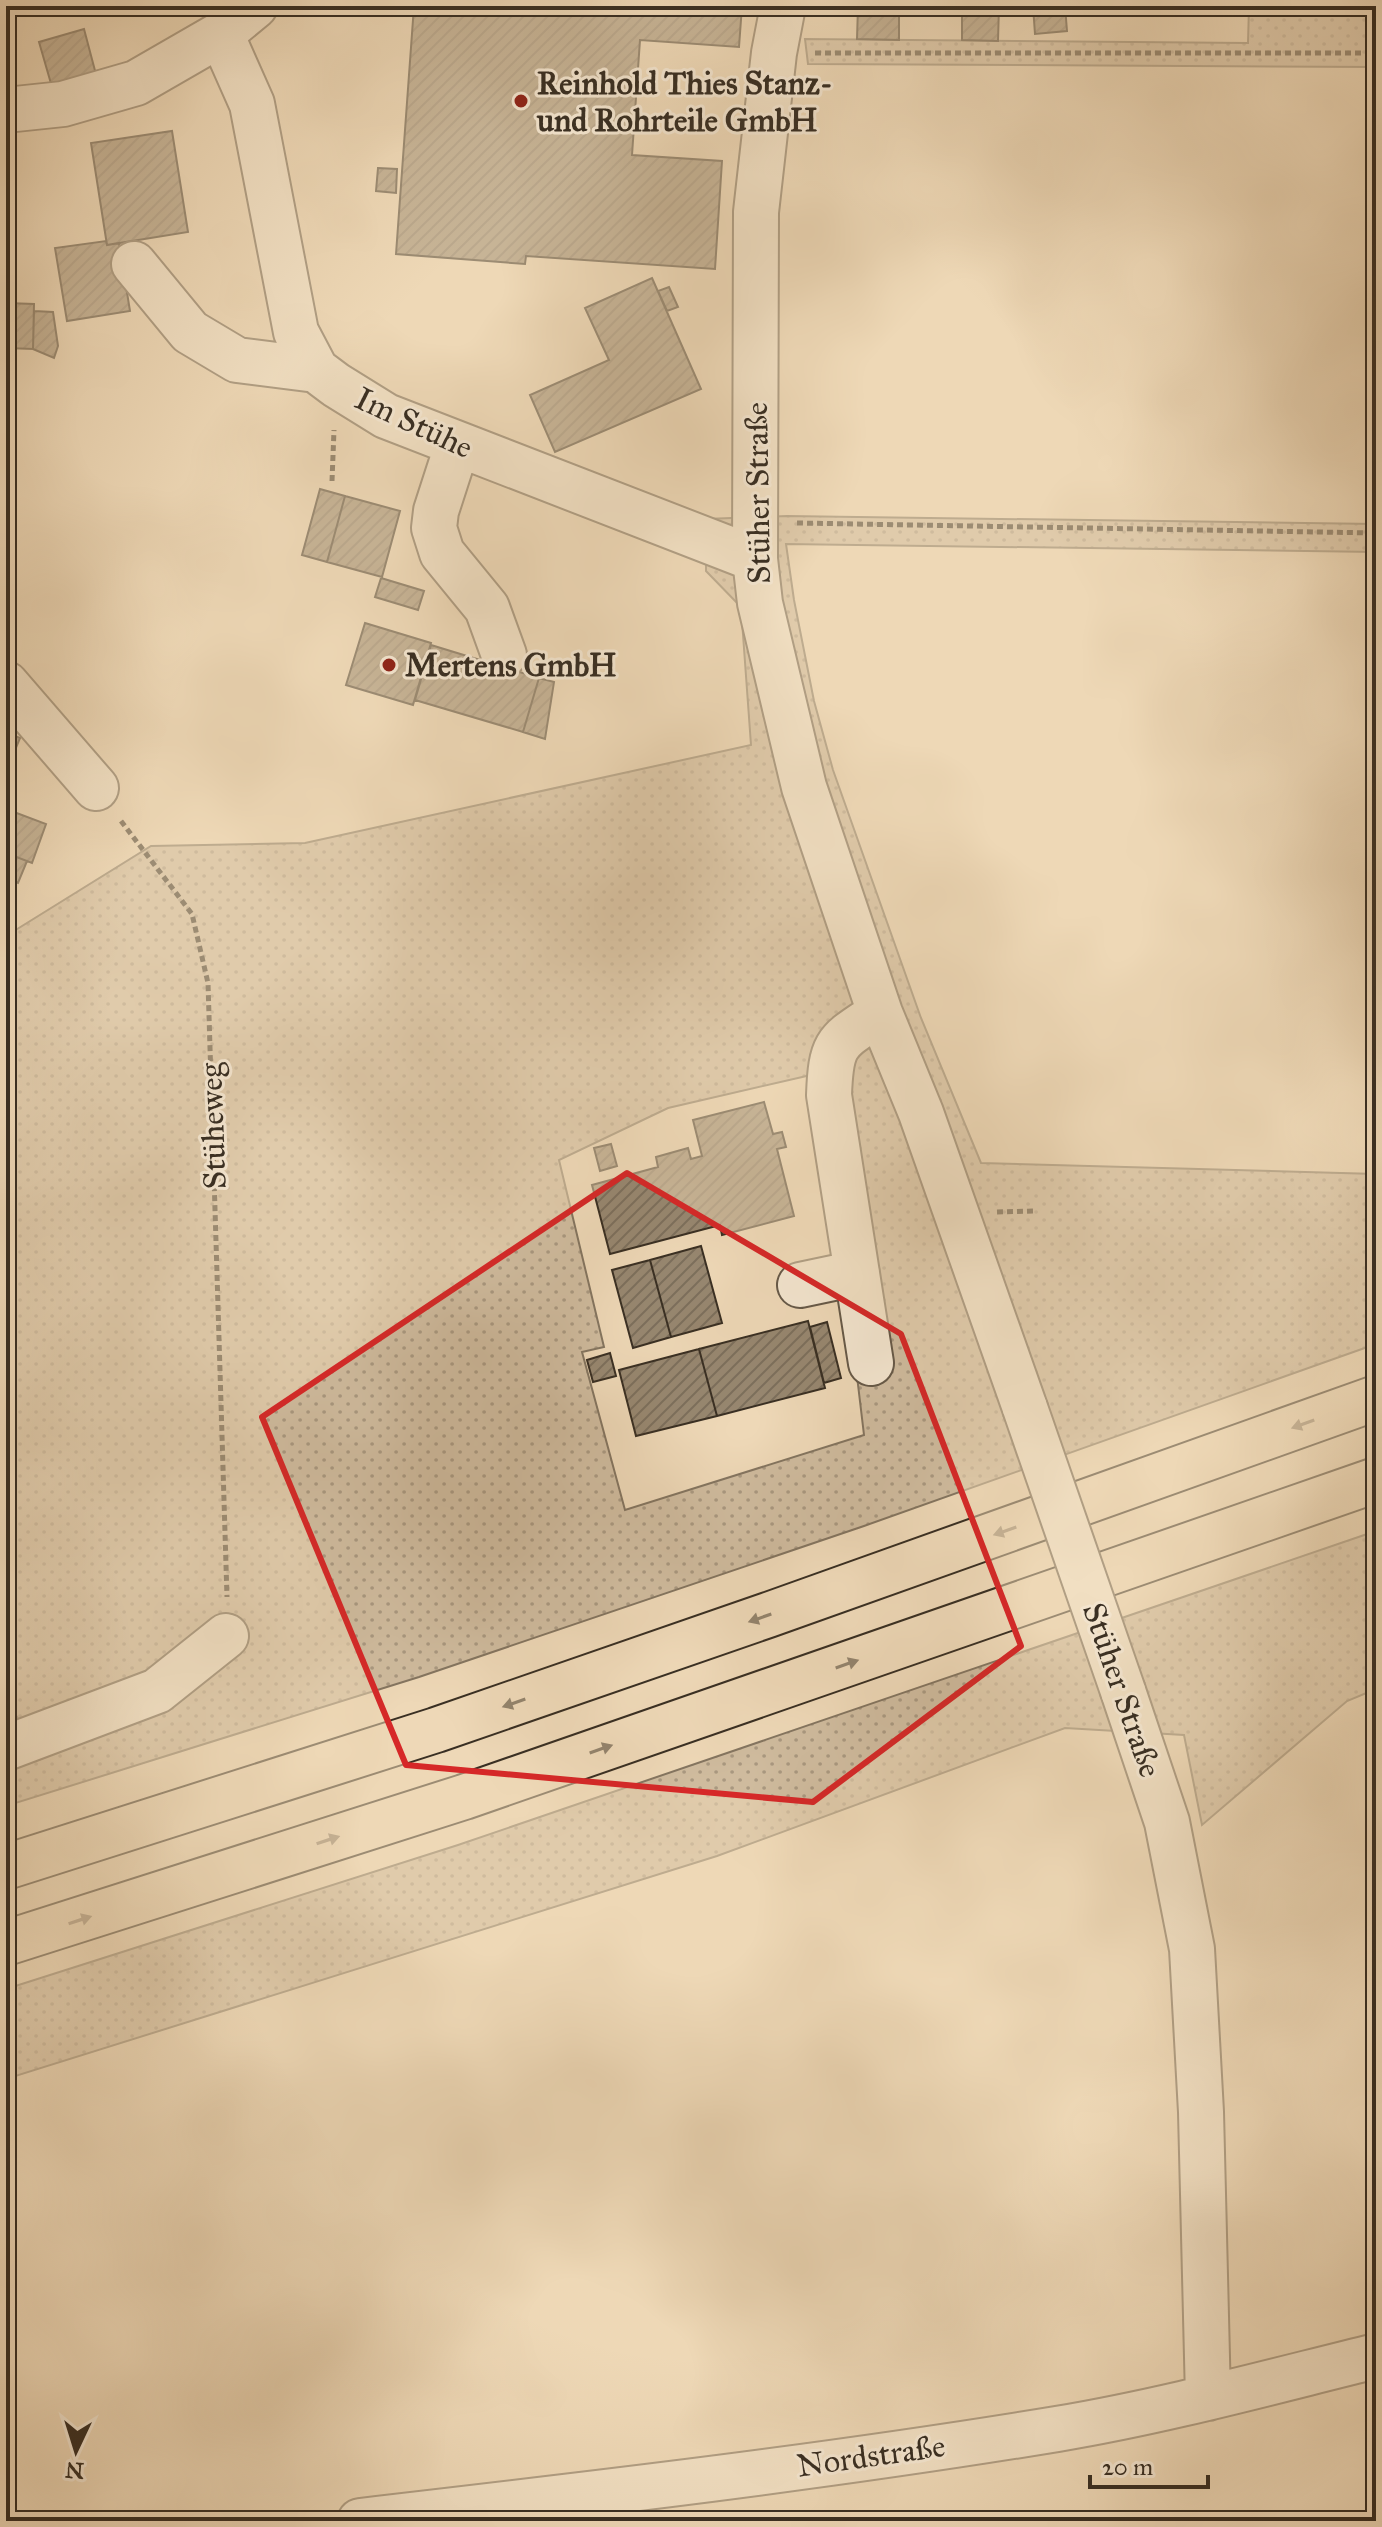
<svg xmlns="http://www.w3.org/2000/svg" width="1382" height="2527" font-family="'IM FELL Great Primer',serif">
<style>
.grass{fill:url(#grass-dots);stroke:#847560;stroke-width:2;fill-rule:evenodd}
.building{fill:url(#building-hatch);stroke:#392f23;stroke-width:2}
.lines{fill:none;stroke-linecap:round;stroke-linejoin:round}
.minor-casing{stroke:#665948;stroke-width:48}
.highway-casing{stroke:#392f23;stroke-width:48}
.path{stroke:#392f23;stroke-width:5;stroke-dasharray:6 4;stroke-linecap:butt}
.minor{stroke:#f4e6d0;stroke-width:44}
.highway{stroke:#eed8b7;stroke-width:44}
.minor-bridge-casing{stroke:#665948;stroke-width:48;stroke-linecap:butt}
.minor-bridge{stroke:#f4e6d0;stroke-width:44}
.oneway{fill:#94846d}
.marked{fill:none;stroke:#d62828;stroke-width:6;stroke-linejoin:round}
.poi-dot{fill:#8f2418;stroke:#f4e6d0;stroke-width:3}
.labels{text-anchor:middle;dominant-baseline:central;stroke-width:6;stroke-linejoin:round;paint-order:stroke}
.poi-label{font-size:32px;font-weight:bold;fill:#392f23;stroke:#f4e6d0;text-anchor:start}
.street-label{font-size:32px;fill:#392f23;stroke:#f4e6d0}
</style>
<defs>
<pattern id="grass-dots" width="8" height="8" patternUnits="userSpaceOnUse" patternTransform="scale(2)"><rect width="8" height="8" fill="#cfbb9e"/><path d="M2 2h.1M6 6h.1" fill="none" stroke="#a99880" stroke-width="1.8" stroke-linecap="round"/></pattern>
<pattern id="building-hatch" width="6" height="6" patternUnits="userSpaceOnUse" patternTransform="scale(2)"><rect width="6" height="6" fill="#978770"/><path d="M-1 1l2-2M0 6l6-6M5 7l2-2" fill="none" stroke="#7c6f5c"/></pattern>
</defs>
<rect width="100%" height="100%" fill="#eed8b7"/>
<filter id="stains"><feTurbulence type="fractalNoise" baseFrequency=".0025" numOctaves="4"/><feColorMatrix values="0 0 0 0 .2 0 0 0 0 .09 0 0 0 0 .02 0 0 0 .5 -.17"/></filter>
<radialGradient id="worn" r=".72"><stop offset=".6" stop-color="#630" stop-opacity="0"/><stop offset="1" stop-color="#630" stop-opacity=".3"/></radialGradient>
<path class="grass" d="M1249,6H1277L1293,14L1376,15V67L808,64L805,39L1248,43Z
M787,516L1376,524V552L786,544L794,600L814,701L833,770L921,1018L981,1163L1376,1174V1344L864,1526L419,1677L6,1806V1725L19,1720L6,1700V936L151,846L305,843L751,745L741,607L706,571V519ZM811,1075L842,1250L864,1435L625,1510L582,1352L604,1347L559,1160L668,1108Z
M1376,1531V1689L1347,1701L1202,1825L1184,1735L1065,1728L717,1856L6,2079V1989L458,1845Z"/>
<path class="building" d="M6,6H15L10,28L6,27Z
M414,6H742L739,47L640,40L632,155L722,161L715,269L526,256L525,264L396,254Z
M858,6H899V40L857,39Z
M962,6H999L998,41L962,40Z
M1033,6H1065L1067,31L1035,34Z
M84,29L98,82L54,94L39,42Z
M172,131L188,232L107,245L91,143Z
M6,161H10L9,215H6Z
M378,168L397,169L396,193L376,191Z
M106,241L107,245L119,243L130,311L67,321L55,248Z
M652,278L701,389L555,452L530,395L609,360L585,308Z
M669,287L678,307L667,311L658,291Z
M6,303L34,304L33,349L6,348Z
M34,311L53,312L58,346L54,358L33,349Z
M320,489L345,496L327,562L302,555Z
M345,496L400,511L382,577L327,562Z
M381,578L424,591L418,610L375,597Z
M365,623L431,643L413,705L346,685Z
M431,645L539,678L523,732L415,700Z
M539,678L554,682L545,739L523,732Z
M6,732L20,738L6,772Z
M6,809L46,824L32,863L6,853Z
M6,853L27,861L18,883L6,878Z
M764,1102L773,1134L782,1132L786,1147L777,1149L794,1216L722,1235L720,1225L610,1254L592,1185L658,1167L656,1157L688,1148L691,1159L702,1156L693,1120Z
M611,1144L617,1166L600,1171L594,1148Z
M701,1246L722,1323L671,1337L650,1260Z
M650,1260L671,1337L633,1348L612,1270Z
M808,1321L825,1388L717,1416L699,1349Z
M827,1322L841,1378L824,1383L810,1327Z
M699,1349L717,1416L636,1436L619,1370Z
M610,1353L616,1376L593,1382L587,1360Z"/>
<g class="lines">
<g class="minor-casing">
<path id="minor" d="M783,6L774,53L756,212L755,559L760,603L804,787L880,1013L921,1113L1025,1408
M221,34L252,104L296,332L316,370L336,385L386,416L755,559
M6,110L63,104L136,83L221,34L255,6
M134,264L190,332L237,360L316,370
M457,446L436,511L434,528L442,553L487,608L504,655
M6,684L96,788
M800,1285L857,1273
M871,1363L829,1095C831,1040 837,1042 880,1013
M1123,1691L1167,1822L1192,1949L1201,2112L1208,2398
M6,1748L157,1691L226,1636
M360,2521C593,2494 826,2467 1057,2429C1165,2411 1270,2382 1376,2356"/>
</g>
<g class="highway-casing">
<path id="highway" d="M6,1867L436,1730L768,1615L1376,1398
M6,1943L464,1797L1376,1480"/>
</g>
<path class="path" d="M815,53H1376
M332,481L334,430
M797,523L1376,533
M121,821L192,914L208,983L227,1597
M997,1212L1034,1211"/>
<use href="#minor" class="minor"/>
<use href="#highway" class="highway"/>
<g class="minor-bridge-casing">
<path id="minor-bridge" d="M1025,1408L1123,1691"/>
</g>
<use href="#minor-bridge" class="minor-bridge"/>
</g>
<defs><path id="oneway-solid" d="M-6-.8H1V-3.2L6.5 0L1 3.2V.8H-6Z" transform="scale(2)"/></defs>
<g class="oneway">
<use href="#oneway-solid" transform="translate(1303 1424) rotate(160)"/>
<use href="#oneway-solid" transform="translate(1005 1531) rotate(161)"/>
<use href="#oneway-solid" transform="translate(760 1618) rotate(161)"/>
<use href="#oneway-solid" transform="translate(847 1664) rotate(-19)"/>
<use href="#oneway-solid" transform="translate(514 1703) rotate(161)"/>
<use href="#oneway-solid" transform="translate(601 1749) rotate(-19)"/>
<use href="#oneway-solid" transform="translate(328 1840) rotate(-18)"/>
<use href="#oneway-solid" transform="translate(80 1920) rotate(-18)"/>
</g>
<path d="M0 0H1382V2527H0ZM627,1173L901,1334L1021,1646L813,1802L406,1765L262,1417Z" fill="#eed8b7" fill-opacity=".55" fill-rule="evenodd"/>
<path class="marked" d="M627,1173L901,1334L1021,1646L813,1802L406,1765L262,1417Z"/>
<g class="poi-dot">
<circle cx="521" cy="101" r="8"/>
<circle cx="389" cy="665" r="8"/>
</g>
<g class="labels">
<g class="poi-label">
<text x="537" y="83">Reinhold Thies Stanz-<tspan x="537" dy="37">und Rohrteile GmbH</tspan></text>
<text x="405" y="665">Mertens GmbH</text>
</g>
<g class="street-label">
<text transform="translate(414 423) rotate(25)">Im Stühe</text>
<text transform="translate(758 493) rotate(-91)">Stüher Straße</text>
<text transform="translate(213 1126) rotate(-92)">Stüheweg</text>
<text transform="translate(1122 1690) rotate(71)">Stüher Straße</text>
<text transform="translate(871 2456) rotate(-8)">Nordstraße</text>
</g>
</g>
<rect width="1382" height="2527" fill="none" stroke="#eed8b7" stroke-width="32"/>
<rect x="8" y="8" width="1366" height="2511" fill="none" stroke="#392f23" stroke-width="4"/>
<rect x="16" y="16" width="1350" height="2495" fill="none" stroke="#392f23" stroke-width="2"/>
<g transform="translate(76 2451) rotate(184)" stroke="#f4e6d0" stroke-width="6" paint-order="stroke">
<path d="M0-6L14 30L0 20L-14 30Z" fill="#392f23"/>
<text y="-12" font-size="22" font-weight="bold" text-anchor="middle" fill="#392f23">N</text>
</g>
<path d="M1090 2475v12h118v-12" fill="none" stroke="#392f23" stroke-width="4"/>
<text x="1102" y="2475" font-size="24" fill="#392f23" stroke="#f4e6d0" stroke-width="6" paint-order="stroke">20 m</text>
<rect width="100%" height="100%" filter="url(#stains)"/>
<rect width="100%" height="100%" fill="url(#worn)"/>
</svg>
